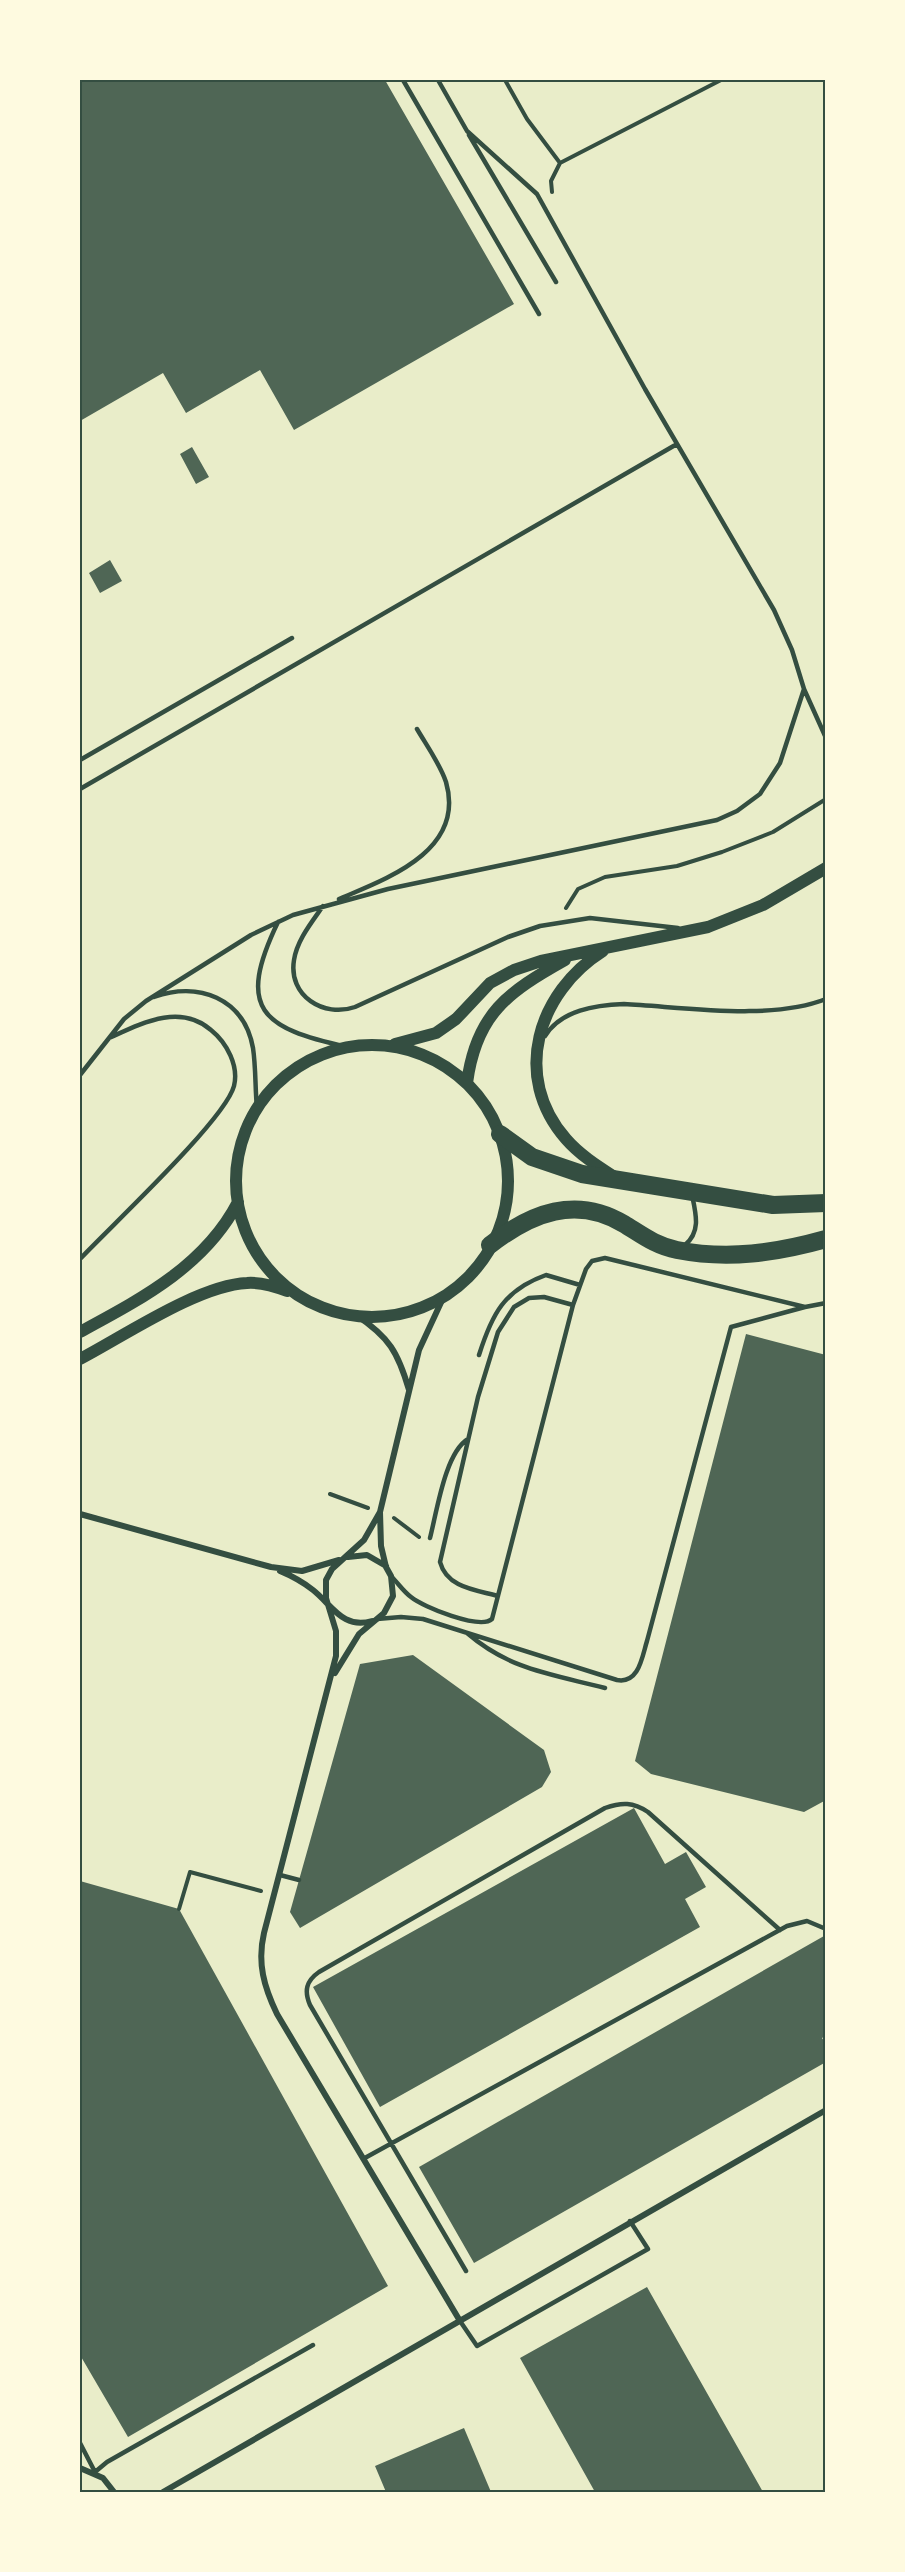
<svg xmlns="http://www.w3.org/2000/svg" width="905" height="2572" font-family="'Public Sans',sans-serif">
<style>
.building{fill:#4f6655}
.lines{fill:none;stroke-linecap:round;stroke-linejoin:round}
.path{stroke:#344e41;stroke-width:4}
.service{stroke:#344e41;stroke-width:4.5}
.minor{stroke:#344e41;stroke-width:6}
.secondary{stroke:#344e41;stroke-width:12}
.motorway{stroke:#344e41;stroke-width:18}
.neatline{fill:none;stroke:#344e41;stroke-width:2}
</style>
<rect width="100%" height="100%" fill="#e9edc9"/>
<path class="building" d="M80,80H385L514,304L294,430L260,370L186,413L163,373L80,421Z
M192,447L209,477L196,484L180,454Z
M110,560L122,581L100,593L89,573Z
M746,1334L826,1355V1800L804,1812L651,1774L635,1761Z
M413,1655L544,1750L551,1772L542,1787L300,1928L290,1912L360,1664Z
M634,1808L665,1864L686,1852L706,1887L685,1899L700,1927L380,2107L313,1987Z
M80,1881L179,1909L388,2286L128,2437L80,2355Z
M824,1936L826,2036L822,2038L826,2044V2062L474,2263L419,2167Z
M647,2287L763,2492H595L520,2358Z
M464,2428L491,2492H386L375,2466Z"/>
<g class="lines">
<path class="path" d="M505,80L527,119L560,163L551,181L552,192
M560,163L721,80
M566,908L578,889L605,877L677,866L722,852L773,832L826,799
M330,1494L368,1508
M394,1518L419,1537
M179,1909L190,1872L261,1891"/>
<path class="service" d="M403,80L539,314
M469,135L556,282
M804,689L826,738
M80,760L292,638
M80,789L677,444
M339,899C386,879 466,851 446,782C440,764 427,746 417,729
M323,906C312,922 297,940 294,960C288,996 324,1018 355,1007L508,937L540,926L590,918L678,928
M278,922C236,1009 261,1028 347,1047
M154,997C198,981 244,998 253,1048C256,1068 255,1089 257,1108
M545,1036C561,1010 596,1005 624,1004C684,1007 770,1021 826,999
M80,1075L124,1019L146,1001L251,935L293,915L388,889L717,820L737,811L760,794L780,763L804,689L792,650L774,610L645,389L537,194L467,131L438,80
M685,1245C701,1232 696,1214 692,1195
M80,1259C110,1227 225,1120 234,1086C239,1066 227,1043 211,1030C180,1003 142,1023 109,1038
M805,1307L826,1303
M479,1355C492,1314 504,1290 546,1275L580,1285
M430,1538C437,1511 445,1453 468,1439
M498,1596C476,1590 447,1588 440,1562L478,1397L498,1332L514,1307L529,1298L544,1297L573,1305
M377,1619L401,1617L423,1619L617,1680C639,1684 642,1657 647,1641L731,1327L805,1307L605,1258L592,1261L586,1269L573,1305L492,1619C480,1630 423,1607 411,1597C403,1591 398,1583 391,1576
M467,1633C510,1670 551,1674 605,1688
M280,1875L299,1880
M363,2159L787,1926L807,1921L826,1929
M466,2271L310,2005C304,1991 306,1981 319,1972L605,1808C622,1802 633,1802 648,1812L780,1930
M460,2321L477,2346L648,2249L630,2221
M80,2443L95,2472L107,2462L313,2345"/>
<path class="minor" d="M356,1315C389,1337 398,1352 409,1390
M380,1512L364,1540L332,1569L326,1580V1598L336,1631V1656L264,1933C257,1963 264,1987 277,2014L460,2321
M80,1514L271,1567L302,1571L339,1560
M348,1557L367,1555L386,1566
M280,1571C292,1576 303,1582 313,1590C332,1605 343,1630 372,1621
M335,1673L359,1634L384,1613L393,1596L391,1576L386,1567L381,1546L380,1512L419,1350L444,1296
M80,2468L103,2478L114,2492
M163,2492L826,2110"/>
<path class="secondary" d="M603,951C538,992 511,1076 566,1139C579,1154 596,1165 613,1176
M395,1044L436,1033L456,1019L490,983L514,970L541,961L708,927L763,905L826,868
M236 1181a136 136 0 1 1 272 0a136 136 0 1 1-272 0Z
M467,1083C476,1014 508,992 565,960
M80,1332C141,1299 205,1266 238,1202
M80,1359C124,1336 199,1285 247,1283C261,1282 274,1286 287,1291"/>
<path class="motorway" d="M500,1134L532,1157L582,1174L773,1205L826,1203
M490,1245C531,1213 576,1195 624,1224C642,1235 656,1246 677,1250C728,1260 776,1253 826,1239"/>
</g>
<rect width="905" height="2572" fill="none" stroke="#fefae0" stroke-width="162"/>
<rect x="81" y="81" width="743" height="2410" class="neatline"/>
</svg>
